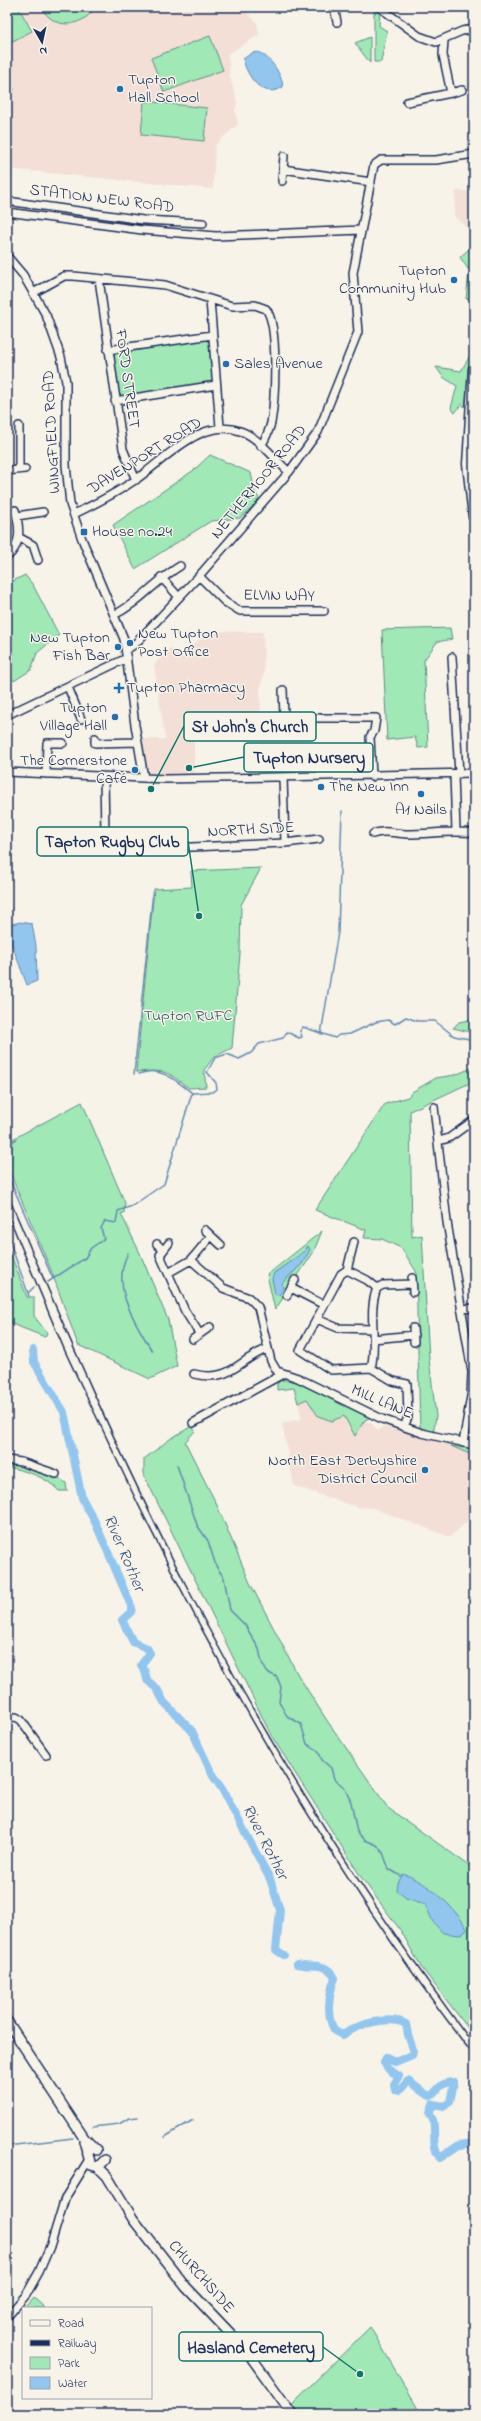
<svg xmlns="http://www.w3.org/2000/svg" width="481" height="2421" font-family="'Indie Flower',sans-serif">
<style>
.built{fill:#f3dfd6}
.green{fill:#a0e8b5;stroke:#5e8c8a;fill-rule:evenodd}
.water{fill:#92c6ef;stroke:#628ab5}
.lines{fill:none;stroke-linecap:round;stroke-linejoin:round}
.stream{stroke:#628ab5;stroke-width:1.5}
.river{stroke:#92c6ef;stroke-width:8}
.minor-casing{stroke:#1b2f5e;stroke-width:10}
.major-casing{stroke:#1b2f5e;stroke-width:12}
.highway-casing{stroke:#1b2f5e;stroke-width:13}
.minor{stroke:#f7f3e8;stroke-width:7}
.major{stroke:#f7f3e8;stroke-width:9}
.highway{stroke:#f7f3e8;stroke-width:10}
.rail{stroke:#1b2f5e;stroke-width:1.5}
.poi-dot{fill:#1f6fb2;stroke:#f7f3e8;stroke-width:1.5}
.labels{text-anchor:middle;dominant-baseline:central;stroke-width:3;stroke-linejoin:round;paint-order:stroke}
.poi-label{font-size:16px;fill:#1b2f5e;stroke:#f7f3e8;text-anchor:start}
.street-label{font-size:16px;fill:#1b2f5e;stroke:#f7f3e8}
.park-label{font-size:16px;fill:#36546f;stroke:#f7f3e8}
.water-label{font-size:17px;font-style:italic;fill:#395582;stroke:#f7f3e8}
.leader{fill:none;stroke:#0f766e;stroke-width:1.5}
.callout-dot{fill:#0f766e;stroke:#f7f3e8;stroke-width:1.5}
.callout{fill:#f7f3e8;stroke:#0f766e;stroke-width:1.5}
.callout-label{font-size:17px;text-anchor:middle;font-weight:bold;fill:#1b2f5e}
</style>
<rect width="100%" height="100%" fill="#f7f3e8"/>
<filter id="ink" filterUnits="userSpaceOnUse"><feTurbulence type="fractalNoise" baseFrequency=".025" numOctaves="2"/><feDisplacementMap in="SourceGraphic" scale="8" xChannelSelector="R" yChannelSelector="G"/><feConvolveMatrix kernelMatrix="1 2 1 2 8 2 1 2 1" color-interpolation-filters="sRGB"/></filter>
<g filter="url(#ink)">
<path class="built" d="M7,7H242L257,23L259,35L228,54L230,77L237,101L235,112L238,124L215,145L213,189L7,169Z
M456,191H474V248L471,232L454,216Z
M207,631L263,632L264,672L260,689L261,728L249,729V737L194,738V775L150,774L147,771L141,739H165L154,665L170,648L182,657Z
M306,1399L318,1416H344L355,1436L364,1421L370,1422L378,1431L382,1427L388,1426L445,1444L474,1449V1515L450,1537L372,1508L357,1507L294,1486L282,1423L302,1419L298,1403Z"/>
<path class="green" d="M7,7H18L32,31L7,44Z
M41,7H96C82,27 55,32 41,7Z
M374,7L380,12L379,26L387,31L381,62H374Z
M210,36L223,70L164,92L151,58Z
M370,37V63L355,43Z
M7,76L14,90L7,94Z
M144,101L207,108L204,141L141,135Z
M468,250L474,251V268L468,269L460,257Z
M472,272L473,298L466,299L469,273Z
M205,340L211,343L214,381L209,385L122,398L116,393L111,357L116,352Z
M471,354L465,407L461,404L455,413L451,408L457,386L443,377L436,367L461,371Z
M210,455L251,473L255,492L260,500L240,518L211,521L135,569L113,525L194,470Z
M25,575L33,585L59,635L37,653L31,670L14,681L7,671V584Z
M450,628L452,639L437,642L424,660L428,747L418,748L415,737L387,740L382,630Z
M261,868L241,905L240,954L232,1048L214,1057L204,1070L206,1087L189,1088C164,1070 168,1070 136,1072L154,889L192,887L191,871Z
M474,1019V1033L453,1028L459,1022Z
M474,1067V1081L410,1111L412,1237L422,1235L429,1359L436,1416L433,1434L420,1429L416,1271L401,1248L382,1239L364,1238L366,1230L315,1210L385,1104L408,1097L412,1092L436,1078L455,1075Z
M82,1102L125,1203L124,1213L121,1214L139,1251L168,1320L177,1366L150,1379L78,1345L51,1270L7,1166V1142Z
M322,1231L313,1253L275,1310L267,1275ZM308,1246L302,1264L282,1283L274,1273L304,1252Z
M7,1244L27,1297H34V1316L47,1333L45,1337L12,1324L7,1318Z
M281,1380C312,1380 344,1402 372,1416L364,1421L355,1436L344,1416L332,1421L318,1416L307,1399L298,1403L294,1388L277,1390V1384Z
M192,1426L195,1431L185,1442L216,1503L250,1583L298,1675L326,1719L388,1808L474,1869V2036L421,1967L401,1931L361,1877L271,1735L144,1475V1459L170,1439Z
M451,1446L474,1449V1456Z
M7,1462L52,1473L66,1483L67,1491H59C45,1476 26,1471 7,1467Z
M34,2298L45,2308H29L27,2306Z
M370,2327L421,2414H297L291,2407L294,2402Z"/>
<path class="water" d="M257,52C269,55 282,74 283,87C263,100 247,77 243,59L252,53Z
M20,922L32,924L36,946L37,981L27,985L9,937L12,924Z
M308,1246L310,1250L302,1264L282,1283L283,1291L279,1295L275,1294L272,1279L274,1273L304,1252Z
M403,1874C428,1882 454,1906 467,1929L460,1935L443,1933L433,1922L425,1904L406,1898L397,1891L398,1883Z"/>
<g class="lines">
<path class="stream" d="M321,1034L338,932L342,811
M134,1074L153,892
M139,1074C159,1065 177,1081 192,1093
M7,1144L17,1139
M7,1173L53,1279
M7,1234L29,1296
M128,1253C110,1288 135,1321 152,1351
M48,1282L85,1258L91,1248L104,1239L101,1228L105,1221L116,1223L118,1211L132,1206L164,1184L192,1093L212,1092L217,1089L216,1083L207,1072L215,1058L227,1054L239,1059L251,1053L259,1044L283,1038L287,1032L299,1038L302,1037L300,1031L303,1027L335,1038L339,1035L350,1034L376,1022L388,1020L395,1024L406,1017L417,1021H435L454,1036L474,1040
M29,1292L34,1287
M177,1465L197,1525L208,1541L216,1566L224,1578L230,1610L245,1625L259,1649L262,1663L267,1672L277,1677L281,1687L279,1702L287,1716L301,1724L307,1744L318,1751L322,1760L331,1768L334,1779L344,1787L351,1802L357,1832L365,1840L377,1845L383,1853L389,1869L401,1876
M93,2127L119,2124L129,2118L138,2117
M165,2137L193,2120
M7,2146L73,2138"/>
<path class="river" d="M33,1350L34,1362L64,1412L82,1498L95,1522L132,1608L131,1612L122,1620L133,1642L147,1648L150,1653L141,1665L145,1671L147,1680L157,1689L164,1702L192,1731L213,1776L222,1789L270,1879L280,1910L276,1950L284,1955
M297,1964C314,1968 325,1961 335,1978C329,1993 325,2019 336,2032L343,2035C358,2024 389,2015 406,2024L408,2035L414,2052L412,2055L395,2062L386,2058L384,2063L389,2070L399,2076L394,2084L395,2090H400L408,2081C416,2085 423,2095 431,2096C440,2088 441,2082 454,2082L450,2102L444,2106L433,2104C432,2107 430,2111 430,2114C430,2116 433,2119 433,2120C436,2132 431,2147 440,2158L459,2145L474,2143"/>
<g class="minor-casing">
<path id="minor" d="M379,7L419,36L436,42L462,31L474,29
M337,22L335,12L338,7
M451,93L462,90
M407,102L451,93L443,55L444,40
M283,169L371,182
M282,181L284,156
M7,201L143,220L203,223
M7,212L142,230L216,236L361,230
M7,256L23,275L46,315L61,357L66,382V465L70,504L82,539L124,639L135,725L144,778
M99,279L123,449L136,480
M33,293L64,276H73L165,285L232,306L255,305L266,309C279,325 275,401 271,423C269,431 266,438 261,446
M210,300L220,427
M108,350L212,335
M115,401L216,385
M19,426V468
M7,471L25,469
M74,514C95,504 115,494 135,480C165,460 200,417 240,431C259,437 274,459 289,472
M17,516L43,512
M20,538L33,545L38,560
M7,557C22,545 20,527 15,510
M199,576L225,602L240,611H324
M161,577L178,596
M114,615C139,603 155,581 180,566
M126,650L135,644L199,576L289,472L318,432L358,332L353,273L374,165L381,160H436L474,154
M452,657L459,774
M68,687L81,719
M283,690L284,717L289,718H376L374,731L370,737L372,777
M7,715L127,658
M95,738V743L138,742
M7,772L166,779L474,773
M46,774L47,743H63
M454,775L456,831
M283,777L285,843
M104,778L105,833C108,844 112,848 123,850L285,843L319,839
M373,834C384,829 396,834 407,834C430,834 452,830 474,833
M434,1107L447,1222L472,1372L471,1396L463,1443
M439,1141L449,1138L474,1120
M205,1230L221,1245
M354,1242L347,1270L341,1274L300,1350L331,1370L371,1368L393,1381L407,1384L408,1417L404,1427
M169,1243L160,1255L185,1311L199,1333
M157,1244L163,1250
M191,1260L223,1288L249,1298L258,1307L271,1361L277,1371L298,1378L382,1419L422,1433L474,1445
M347,1270L367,1280L377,1288
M168,1273L191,1260L211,1236
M412,1278L413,1292
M291,1288L324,1305
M287,1295L295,1280
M461,1309L474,1308
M317,1319L338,1328L373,1329
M413,1328L414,1342
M193,1339L210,1327
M373,1339L414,1335
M371,1368C378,1341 367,1314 377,1288L383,1285L412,1284
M194,1374C231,1383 237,1360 267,1349
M193,1423L283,1374
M7,1460L21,1462L56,1474
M7,1718L16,1717L21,1720L46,1755
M7,2317L26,2295L39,2272L51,2244L65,2198L88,2161"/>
</g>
<g class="major-casing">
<path id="major" d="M7,2021L84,2138L96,2150
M84,2141L91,2165L98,2167L105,2160
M98,2167L107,2176L133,2219L186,2287L246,2350L292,2414"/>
</g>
<g class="highway-casing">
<path id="highway" d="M474,369L468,464L474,517"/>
</g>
<use href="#minor" class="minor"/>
<use href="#major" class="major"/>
<use href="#highway" class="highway"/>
<path class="rail" d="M7,1193C64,1327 121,1460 188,1589C270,1749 367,1901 474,2045
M7,1212C26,1258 45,1305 65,1351C81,1386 99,1421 115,1456C215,1668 332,1871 474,2056"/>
</g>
</g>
<g class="poi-dot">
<circle cx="120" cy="89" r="4"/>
<circle cx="454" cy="280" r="4"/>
<circle cx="226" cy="364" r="4"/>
<rect x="80" y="528" width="8" height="8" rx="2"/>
<circle cx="130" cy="643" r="4"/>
<circle cx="118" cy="647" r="4"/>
<path d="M117 682h4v4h4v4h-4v4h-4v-4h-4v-4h4z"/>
<circle cx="115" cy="717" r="4"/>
<circle cx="135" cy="770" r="4"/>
<circle cx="321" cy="787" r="4"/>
<circle cx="421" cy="794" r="4"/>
<circle cx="425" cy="1470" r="4"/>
</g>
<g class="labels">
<g class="poi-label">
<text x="128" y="80">Tupton<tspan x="128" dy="18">Hall School</tspan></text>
<text x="446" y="271" text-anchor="end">Tupton<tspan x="446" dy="18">Community Hub</tspan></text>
<text x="234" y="364">Sales Avenue</text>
<text x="92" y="532">House no.24</text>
<text x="138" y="634">New Tupton<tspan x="138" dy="18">Post Office</tspan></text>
<text x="110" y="638" text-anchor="end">New Tupton<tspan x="110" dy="18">Fish Bar</tspan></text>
<text x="127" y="688">Tupton Pharmacy</text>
<text x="107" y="708" text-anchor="end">Tupton<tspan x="107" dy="18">Village Hall</tspan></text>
<text x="127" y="761" text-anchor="end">The Cornerstone<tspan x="127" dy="18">Café</tspan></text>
<text x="329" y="787">The New Inn</text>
<text x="421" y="810" text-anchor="middle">A1 Nails</text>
<text x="417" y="1461" text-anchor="end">North East Derbyshire<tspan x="417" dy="18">District Council</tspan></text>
</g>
<g class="street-label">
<text transform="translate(102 199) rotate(7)">STATION NEW ROAD</text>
<text transform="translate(127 379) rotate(82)">FORD STREET</text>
<text transform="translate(52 432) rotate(-93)">WINGFIELD ROAD</text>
<text transform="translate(145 456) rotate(-32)">DAVENPORT ROAD</text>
<text transform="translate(259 482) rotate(-51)">NETHERMOOR ROAD</text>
<text transform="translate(279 596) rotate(1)">ELVIN WAY</text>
<text transform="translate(251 830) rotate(-3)">NORTH SIDE</text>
<text transform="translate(382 1402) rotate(23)">MILL LANE</text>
<text transform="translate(201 2277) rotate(49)">CHURCHSIDE</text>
</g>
<g class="park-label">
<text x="188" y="1016">Tupton RUFC</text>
</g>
<g class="water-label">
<text transform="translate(124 1553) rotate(67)">River Rother</text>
<text transform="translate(265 1842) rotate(63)">River Rother</text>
</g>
</g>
<path class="leader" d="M151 789L184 726M189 768L244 757M199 916L188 841M360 2374L323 2347"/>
<g class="callout-dot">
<circle cx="151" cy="789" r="4"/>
<circle cx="189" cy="768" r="4"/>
<circle cx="199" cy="916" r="4"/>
<circle cx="360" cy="2374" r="4"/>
</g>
<g class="callout">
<rect x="184" y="712" width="132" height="29" rx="4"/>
<rect x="244" y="743" width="129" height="29" rx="4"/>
<rect x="37" y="827" width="151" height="29" rx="4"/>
<rect x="179" y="2332" width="144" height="29" rx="4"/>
</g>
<g class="callout-label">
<text x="250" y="732">St John's Church</text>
<text x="309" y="763">Tupton Nursery</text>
<text x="112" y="847">Tapton Rugby Club</text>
<text x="251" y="2353">Hasland Cemetery</text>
</g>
<rect width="481" height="2421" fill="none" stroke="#f7f3e8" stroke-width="24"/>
<rect x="12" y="12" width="457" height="2397" fill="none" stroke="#1b2f5e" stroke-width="1.5" filter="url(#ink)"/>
<rect x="22" y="2307" width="130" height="92" fill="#f7f3e8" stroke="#9fa5b1"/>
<rect x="30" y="2320" width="20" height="6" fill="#f7f3e8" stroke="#9fa5b1"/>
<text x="58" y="2327" font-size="12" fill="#1b2f5e">Road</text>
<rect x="30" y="2340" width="20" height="6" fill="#1b2f5e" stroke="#9fa5b1"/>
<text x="58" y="2347" font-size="12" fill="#1b2f5e">Railway</text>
<rect x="30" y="2357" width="20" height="12" fill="#a0e8b5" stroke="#9fa5b1"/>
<text x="58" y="2367" font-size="12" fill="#1b2f5e">Park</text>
<rect x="30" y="2377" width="20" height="12" fill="#92c6ef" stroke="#9fa5b1"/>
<text x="58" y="2387" font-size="12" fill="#1b2f5e">Water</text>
<g transform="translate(42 42) rotate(171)" stroke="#f7f3e8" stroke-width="3" paint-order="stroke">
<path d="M0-3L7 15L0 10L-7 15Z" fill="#1b2f5e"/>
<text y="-6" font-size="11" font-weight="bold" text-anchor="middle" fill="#1b2f5e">N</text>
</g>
</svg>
